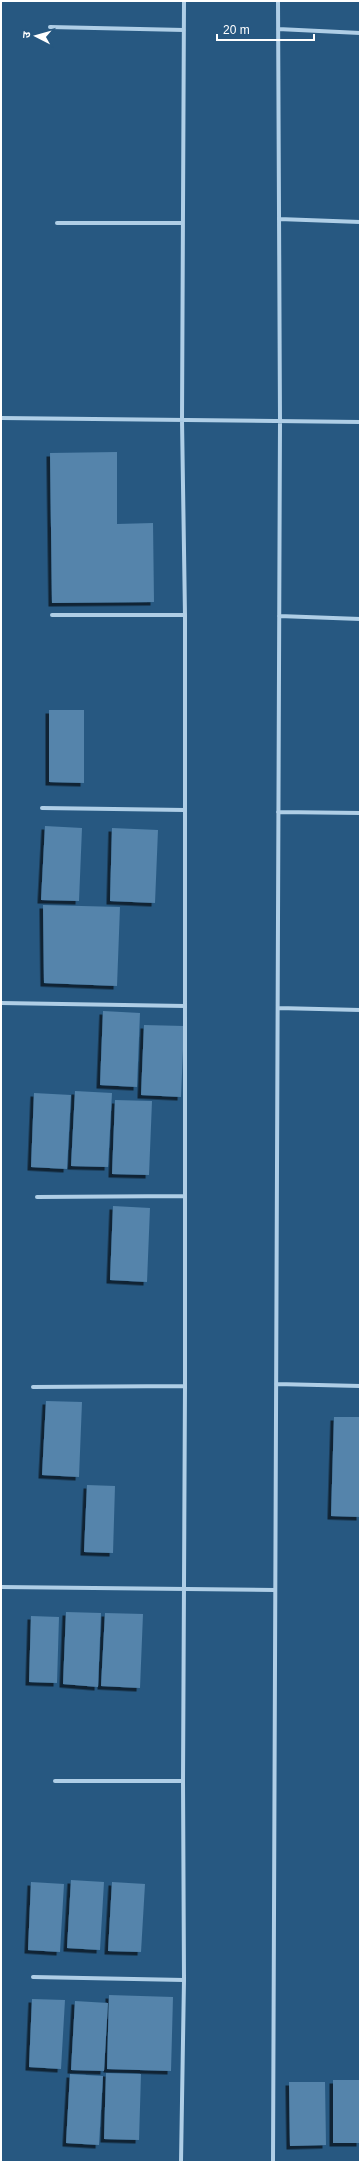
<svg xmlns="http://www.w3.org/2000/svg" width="361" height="2163" font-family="Helvetica,'Noto Sans Devanagari',sans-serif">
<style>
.building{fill:#5484ab;filter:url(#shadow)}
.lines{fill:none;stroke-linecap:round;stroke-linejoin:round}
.street{stroke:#afcee6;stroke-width:4}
</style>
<defs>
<filter id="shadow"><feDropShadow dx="-3.5" dy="3.5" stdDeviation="0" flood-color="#0009"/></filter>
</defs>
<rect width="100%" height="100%" fill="#275881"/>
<path class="building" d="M117,452V524L153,523L154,602L52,603L50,453Z
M49,710H84V783L49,782Z
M45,826L82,828L79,901L41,900Z
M112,828L158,830L155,903L110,901Z
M43,905L120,907L117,986L44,983Z
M103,1011L140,1013L137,1087L100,1085Z
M144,1025L184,1026L181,1097L141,1095Z
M75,1091L112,1093L108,1167L71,1166Z
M34,1093L71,1095L67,1169L31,1167Z
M115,1100L152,1101L149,1175L112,1174Z
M113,1206L150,1208L147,1282L110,1280Z
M46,1401L82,1402L79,1477L42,1475Z
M334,1417H360V1517L331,1516Z
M87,1485L115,1486L113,1553L84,1552Z
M66,1612L101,1613L98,1687L63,1684Z
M105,1613L143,1614L140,1688L101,1686Z
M31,1616L59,1617L57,1683L29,1682Z
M71,1880L104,1882L100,1950L67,1948Z
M31,1882L64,1884L60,1952L28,1950Z
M112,1882L145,1884L141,1952L108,1951Z
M109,1995L173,1997L171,2071L107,2069Z
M32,1999L65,2000L61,2069L29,2067Z
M75,2001L108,2003L104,2071L71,2070Z
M106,2073L141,2074L139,2140L104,2139Z
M70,2074L103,2076L99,2145L66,2143Z
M333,2080H360V2143H333Z
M289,2082H325L326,2145L290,2146Z"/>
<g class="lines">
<path class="street" d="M50,27L184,30
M278,29L360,33
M279,219L360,222
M57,223H183
M1,418L360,422
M52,615H185
M279,616L360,619
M42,808L185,810
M278,812L360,813
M1,1003L185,1006
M278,1008L360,1010
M37,1197L184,1196
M276,1384L360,1386
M33,1387L185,1386
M1,1587L275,1590
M55,1781H183
M33,1977L184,1980
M181,2162L184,1980L183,1781L185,1386V615L182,420L184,1
M273,2162L280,421L278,1"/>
</g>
<rect width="361" height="2163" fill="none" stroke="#ffffff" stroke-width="4"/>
<g transform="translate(36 36) rotate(276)" stroke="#275881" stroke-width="3" paint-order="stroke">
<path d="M0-3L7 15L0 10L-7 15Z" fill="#ffffff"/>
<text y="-6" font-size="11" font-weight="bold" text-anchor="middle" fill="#ffffff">उ</text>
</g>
<path d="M217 34v6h97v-6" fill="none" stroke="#ffffff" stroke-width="2"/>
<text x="223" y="34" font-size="12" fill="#ffffff" stroke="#275881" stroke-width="3" paint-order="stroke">20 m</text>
</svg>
